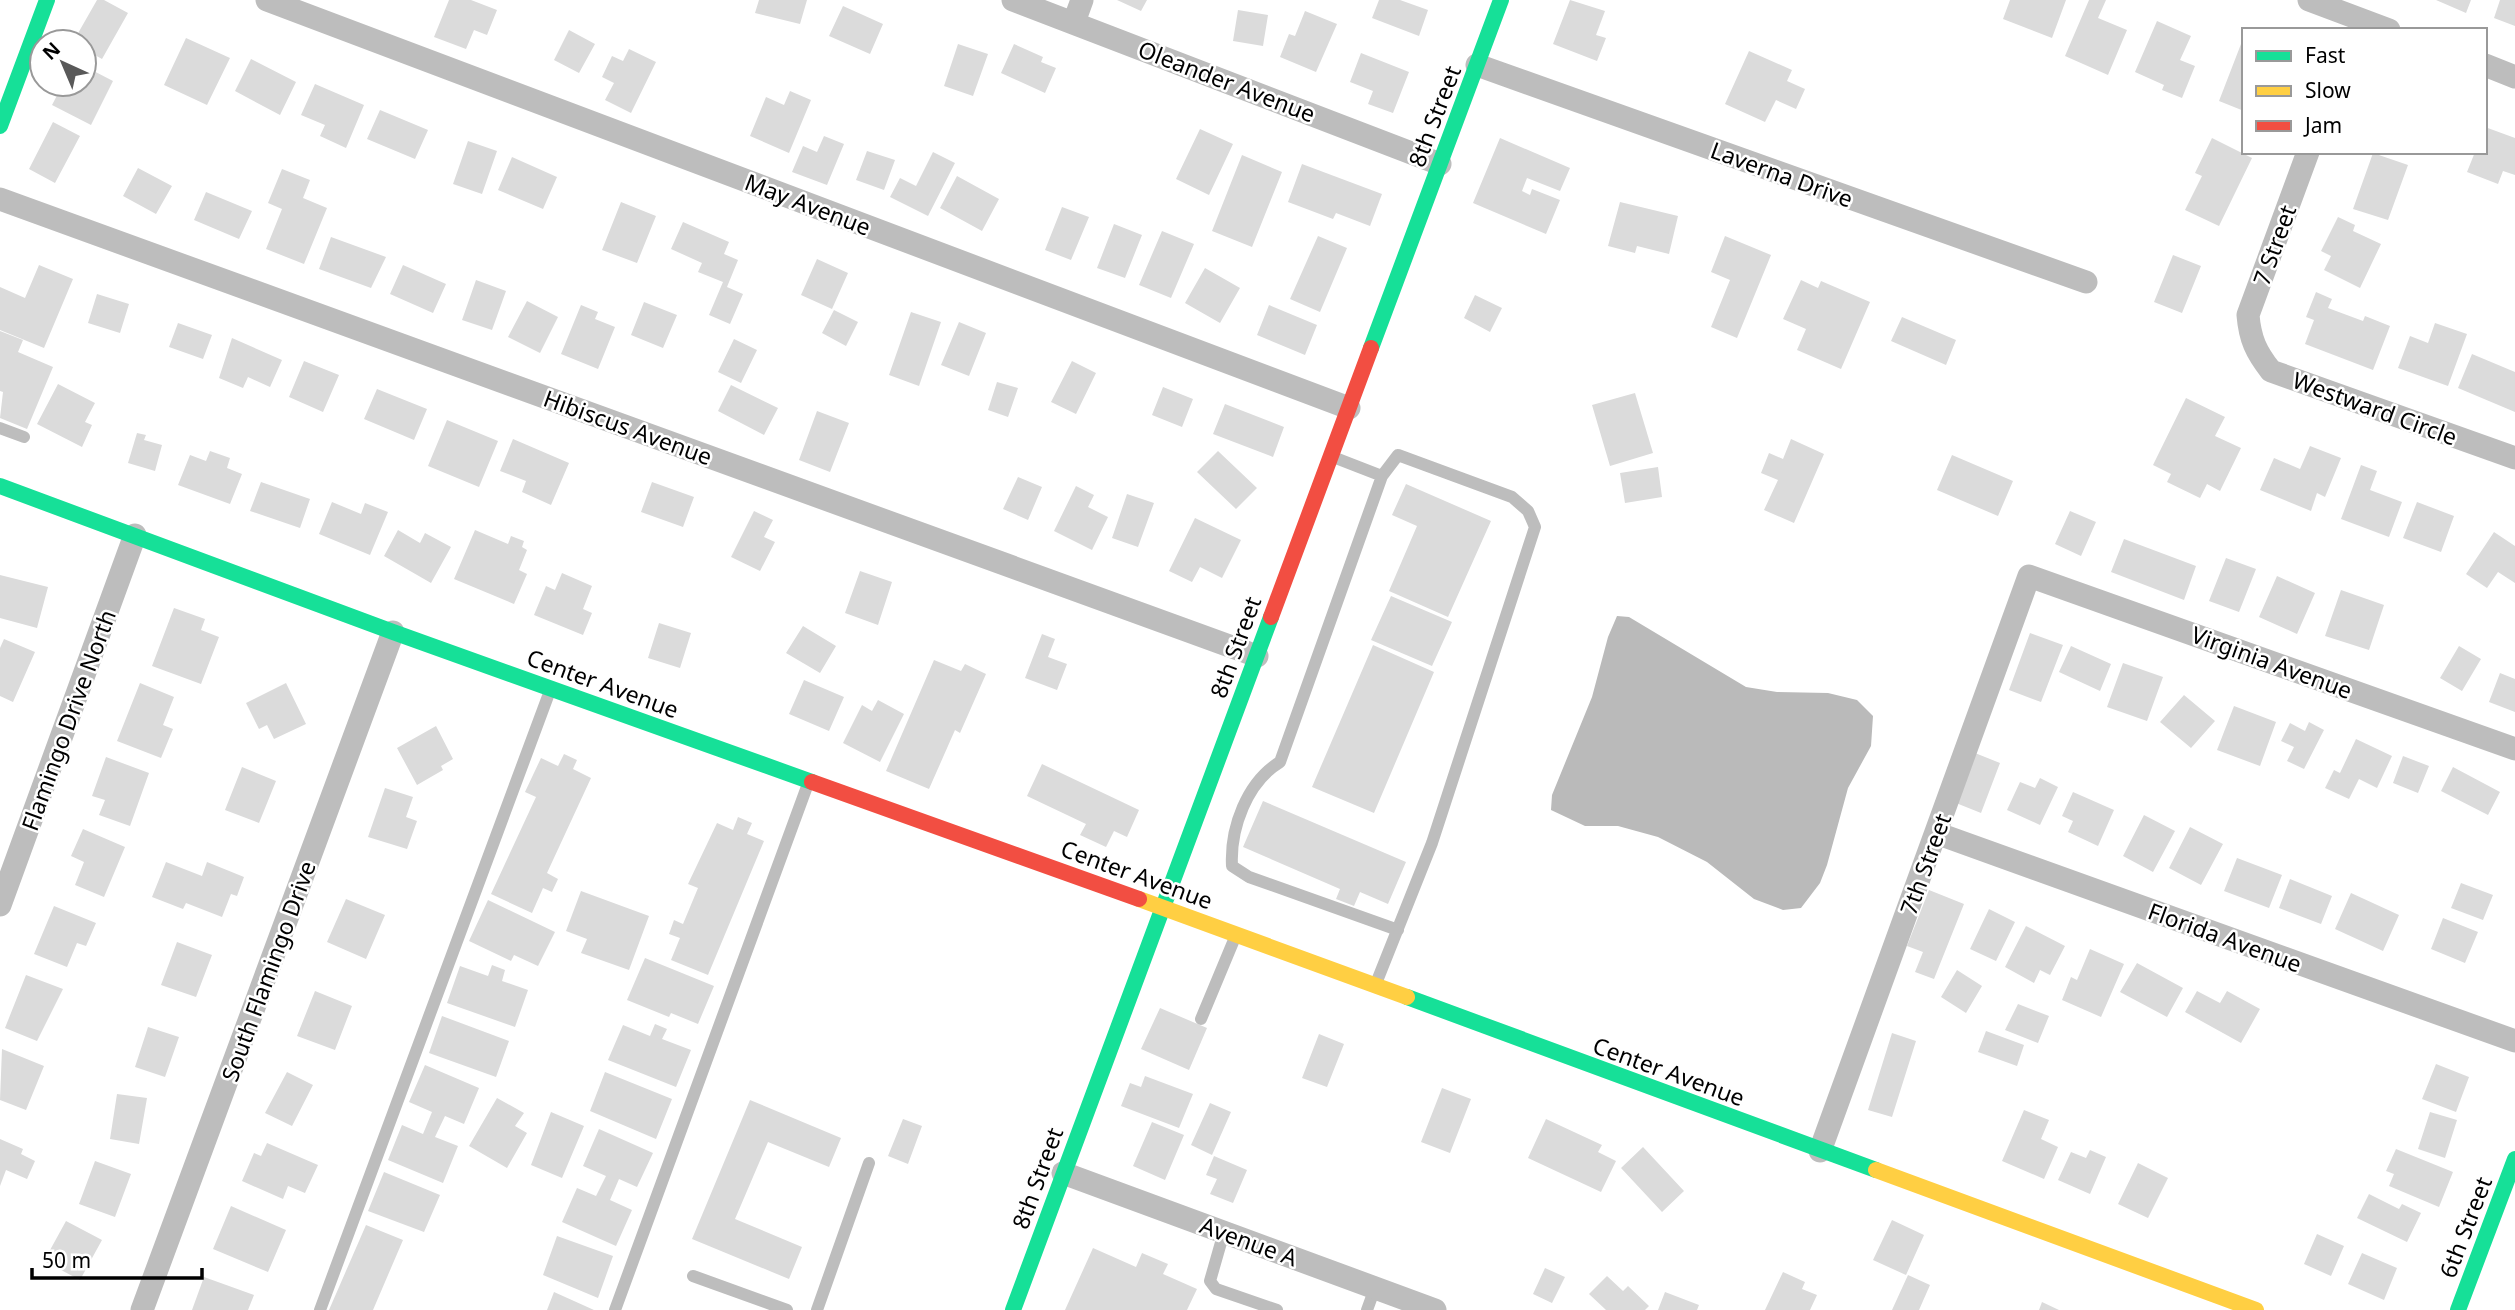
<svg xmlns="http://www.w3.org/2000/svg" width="2515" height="1310" font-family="'Noto Sans',sans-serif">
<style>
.water{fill:#bababa}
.building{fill:#dbdbdb}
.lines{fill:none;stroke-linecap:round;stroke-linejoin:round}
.lane{stroke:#bdbdbd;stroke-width:12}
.street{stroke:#bdbdbd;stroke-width:23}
.fast{stroke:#16e098;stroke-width:16}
.slow{stroke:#ffcf43;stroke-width:16}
.jam{stroke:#f24e42;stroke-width:16}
.labels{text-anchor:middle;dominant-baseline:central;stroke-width:5;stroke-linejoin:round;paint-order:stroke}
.street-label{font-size:23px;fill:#000;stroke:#fff}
</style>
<rect width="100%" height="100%" fill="#fff"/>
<path class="water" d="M1617,616L1629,617L1746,687L1777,692L1828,693L1857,700L1873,716L1871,746L1848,788L1827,865L1820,883L1801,908L1783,910L1754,899L1707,862L1658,837L1618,826H1585L1551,810L1552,795L1592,697L1608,637Z"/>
<path class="building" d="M97,0H104L128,13L102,59L84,49V42H73Z
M449,0H471L497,10L487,35L474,30L466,49L434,37Z
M759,0H807L800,24L755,13Z
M1117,0H1147L1141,11Z
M1379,0H1400L1428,10L1419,36L1372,18Z
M1570,0L1605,11L1596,35L1606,38L1597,61L1553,44Z
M2010,0H2066L2052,38L2003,19Z
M2089,0H2106L2098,18L2127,30L2108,75L2065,56Z
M2436,0H2471L2466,13Z
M2500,0H2515V26L2494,18Z
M843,6L883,24L870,54L829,36Z
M1238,10L1268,15L1263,46L1233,41Z
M1305,11L1337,24L1316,72L1280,57L1289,34L1295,36Z
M2157,21L2191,36L2180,60L2195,66L2182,98L2162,90L2164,85L2135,72Z
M569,30L595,44L579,73L554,60Z
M186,38L230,58L207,105L164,85Z
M958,44L988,54L973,96L944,86Z
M1014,44L1043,57L1041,62L1056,68L1045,93L1001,73Z
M2241,44L2244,45V111L2219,101Z
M629,49L656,62L631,113L605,100L614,83L602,77L612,56L623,61Z
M1749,51L1792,70L1787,81L1805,89L1796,109L1776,100L1765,122L1725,104Z
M1361,53L1409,72L1393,113L1368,104L1373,91L1350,82Z
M251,59L296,82L280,115L235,91Z
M84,66L113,81L91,125L52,105L63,84H84Z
M315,84L364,105L346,148L320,136L325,125L301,115Z
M790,91L811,100L789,153L750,136L766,97L784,105Z
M380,110L428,130L415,159L367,139Z
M53,122L80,136L55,183L29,169Z
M2485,127L2515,138V175L2503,171L2498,184L2467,172L2475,152H2485Z
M1200,129L1233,144L1209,195L1176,179Z
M824,136L844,144L827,185L792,172L803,146L817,152Z
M1500,138L1570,168L1560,191L1527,178L1522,191L1530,195L1532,189L1560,200L1546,234L1473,203Z
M2212,138L2252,158L2219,226L2185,210L2202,176L2195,173Z
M468,141L497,151L482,194L453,184Z
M867,151L895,160L884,190L856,180Z
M933,152L955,163L928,216L890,197L900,178L916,186Z
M2373,153L2408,165L2388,220L2353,209Z
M1242,155L1282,172L1252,247L1212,231Z
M512,157L557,177L543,209L498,190Z
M1302,164L1382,194L1370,226L1336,213L1333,219L1288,202Z
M138,168L172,186L156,214L123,196Z
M282,169L310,180L303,198L327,208L304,264L266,249L282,209L268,203Z
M957,176L999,199L982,231L940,208Z
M206,192L252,211L239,239L194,220Z
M621,202L656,216L637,263L602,250Z
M1620,202L1678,216L1669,254L1637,246L1635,253L1608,246Z
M1062,207L1089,217L1071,260L1045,250Z
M2338,217L2355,225L2353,231L2381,244L2360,288L2324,270L2331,256L2321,251Z
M683,222L729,242L724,254L738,260L727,287L743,294L730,324L709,315L723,282L698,272L702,263L671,249Z
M1114,224L1142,235L1125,278L1097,268Z
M1162,231L1194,244L1171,298L1139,285Z
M1318,236L1347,248L1320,312L1290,299Z
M1725,236L1771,255L1737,338L1711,327L1730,280L1711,272Z
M331,237L386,257L371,288L319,269Z
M2173,255L2201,266L2182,313L2154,302Z
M817,259L848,273L832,309L801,295Z
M39,265L73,279L44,348L0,330V287L25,298Z
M403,265L446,284L433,313L390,294Z
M1205,268L1240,288L1220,323L1185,303Z
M476,280L506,291L492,330L462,320Z
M1801,280L1818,288L1821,281L1870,302L1841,369L1797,350L1806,329L1783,319Z
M2316,292L2332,299L2328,308L2363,321L2365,316L2390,326L2373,370L2305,344L2314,320L2306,317Z
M97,294L129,304L120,333L88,323Z
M1475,295L1502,308L1490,332L1464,318Z
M527,301L558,317L540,353L508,337Z
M644,302L677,315L663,348L631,335Z
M581,305L598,312L595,319L615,327L598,369L561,354Z
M1269,305L1317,325L1305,355L1257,335Z
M834,310L858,322L846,346L822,333Z
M911,312L941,322L919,386L889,375Z
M1902,317L1956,340L1946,365L1891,341Z
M959,322L986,333L969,376L941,365Z
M178,323L212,335L203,359L169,347Z
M2435,323L2467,334L2448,386L2398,368L2410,336L2428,343Z
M0,331L23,340L18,352L53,367L27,429L0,418L3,392L0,391Z
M232,338L282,360L270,387L248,377L243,388L219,378Z
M734,339L757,350L741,383L718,372Z
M2472,354L2515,372V412L2458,388Z
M304,361L339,375L323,412L289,397Z
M1072,361L1096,373L1076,414L1051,402Z
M997,382L1018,388L1008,417L988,410Z
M58,384L95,403L85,422L92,425L82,447L37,424Z
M731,385L778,408L764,435L718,411Z
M1163,387L1193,399L1182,427L1152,415Z
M377,389L427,409L414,440L364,419Z
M1635,393L1653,453L1610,466L1592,405Z
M2186,398L2225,417L2215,436L2241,448L2220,491L2207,484L2200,498L2167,482L2171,474L2153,465Z
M1225,404L1284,427L1273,457L1213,434Z
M817,411L849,423L830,472L799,460Z
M447,420L498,441L479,487L428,466Z
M137,433L146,435L144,440L162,445L155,471L128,463Z
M513,439L569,463L551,505L522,492L526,481L500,471Z
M1791,439L1824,454L1794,523L1764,510L1778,480L1761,473L1769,453L1783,459Z
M2310,446L2341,458L2325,497L2317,493L2311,511L2260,490L2274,458L2300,469Z
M210,451L230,458L227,468L242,474L230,504L178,485L190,455L206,461Z
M1218,451L1257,488L1236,509L1197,472Z
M1952,455L2013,481L1998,516L1937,490Z
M2361,465L2377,471L2370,490L2402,502L2389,537L2341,519Z
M1658,467L1662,497L1625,503L1620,473Z
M1018,477L1042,487L1028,520L1003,509Z
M261,482L310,499L300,528L250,511Z
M652,482L694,497L683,527L641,512Z
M1406,484L1491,521L1448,617L1389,591L1417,526L1392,515Z
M1076,486L1094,495L1088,507L1108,517L1092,550L1054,531Z
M1127,494L1154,503L1138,547L1112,538Z
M332,502L361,514L365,503L388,512L370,555L319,534Z
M2417,502L2454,516L2441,552L2403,538Z
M754,511L773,520L764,537L775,542L760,571L731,557Z
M2070,511L2096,522L2081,556L2055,544Z
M1195,518L1241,540L1222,578L1200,567L1192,582L1169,571Z
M398,530L420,543L425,533L451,547L431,583L384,556Z
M475,530L508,544L511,536L524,541L522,547L527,550L519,570L527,574L514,604L454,579Z
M2494,532L2515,546V583L2498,572L2487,588L2466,574Z
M2124,539L2196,566L2184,600L2111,572Z
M2226,558L2256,569L2239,612L2209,601Z
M860,571L892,582L878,625L845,613Z
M562,573L592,586L583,609L592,613L583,635L534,615L546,586L555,590Z
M0,575L48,587L37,628L0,618Z
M2277,576L2315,593L2297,634L2259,617Z
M2341,590L2384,605L2369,650L2325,636Z
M1391,596L1452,622L1432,666L1371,640Z
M174,608L205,619L201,630L219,637L201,684L152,666Z
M659,623L691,633L680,668L648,658Z
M803,626L836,646L820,673L786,653Z
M2030,633L2063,645L2041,702L2009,690Z
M1042,634L1055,639L1048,657L1067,664L1057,690L1025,678Z
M4,639L35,652L13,702L0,696V648Z
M1373,645L1434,672L1374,813L1312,787Z
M2071,646L2111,664L2100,691L2059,672Z
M2459,646L2481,659L2462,691L2440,678Z
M934,660L961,671L965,664L986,674L960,733L955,730L929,789L886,771Z
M2123,663L2163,677L2147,721L2107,707Z
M2500,673L2515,679V712L2489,702Z
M804,680L844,697L829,731L789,714Z
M140,683L174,697L163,725L173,729L161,758L117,741Z
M286,683L306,724L274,739L267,725L259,729L246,703Z
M2184,695L2215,721L2191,748L2160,722Z
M878,700L904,714L880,762L843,743L862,705L872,711Z
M2234,706L2276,722L2260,766L2217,750Z
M2309,722L2324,730L2304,769L2287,761L2294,747L2281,741L2290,723L2305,731Z
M436,726L453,759L441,766L443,770L417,785L397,748Z
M2356,739L2392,756L2377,788L2359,779L2349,799L2325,788L2334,770L2340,773Z
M1975,753L2000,763L1981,813L1956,803Z
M564,754L577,760L573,769L591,778L547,873L558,879L552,892L543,888L532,913L491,894L536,797L525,792L541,758L558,766Z
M2403,756L2429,766L2418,793L2393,783Z
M106,757L149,773L130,826L99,815L105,800L92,796Z
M1042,764L1139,810L1127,837L1114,831L1106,847L1080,835L1086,824L1027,796Z
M242,767L276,781L259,823L225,810Z
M2453,767L2500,792L2488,815L2441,791Z
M2040,778L2058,787L2040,825L2007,810L2020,782L2035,788Z
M385,788L413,797L406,817L417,821L407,849L368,837Z
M2073,792L2114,810L2098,846L2068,832L2073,821L2062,816Z
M1263,801L1406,862L1388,904L1360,892L1354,906L1336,899L1340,889L1243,847Z
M2144,815L2175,831L2153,872L2123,856Z
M738,817L752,823L747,834L764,841L708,975L671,960L680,938L669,934L674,920L683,924L698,888L688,884L717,823L733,830Z
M2190,827L2223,844L2201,885L2169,868Z
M83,829L125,847L104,897L75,885L84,862L71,856Z
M2237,858L2282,875L2269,908L2224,891Z
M166,862L202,876L207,862L244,877L237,896L231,894L222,917L186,903L183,909L152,897Z
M2290,879L2332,896L2321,924L2279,908Z
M2461,883L2493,895L2483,920L2451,908Z
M1929,890L1964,904L1934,979L1915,972L1923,952L1907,946Z
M581,891L649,916L629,970L581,953L587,939L566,931Z
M2351,893L2399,915L2383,951L2335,929Z
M346,899L385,915L366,959L327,942Z
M488,900L555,932L538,966L514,955L511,961L469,941Z
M54,906L96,923L86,946L77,943L67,967L34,954Z
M1989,909L2015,922L1996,961L1970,949Z
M2443,918L2478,932L2465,963L2431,949Z
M2026,926L2065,946L2050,975L2040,970L2034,983L2005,967Z
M177,942L212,955L196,997L161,985Z
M2090,949L2124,964L2101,1017L2062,1000L2071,977L2077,980Z
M645,958L714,986L698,1024L671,1013L669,1017L627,1000Z
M2137,963L2183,988L2167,1017L2120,992Z
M492,965L505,970L502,981L528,990L515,1027L447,1003L460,966L488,976Z
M1957,970L1982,986L1966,1013L1941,997Z
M26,975L63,989L37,1041L5,1028Z
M315,991L352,1006L335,1050L297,1036Z
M2197,991L2220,1003L2227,991L2260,1009L2241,1043L2185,1012Z
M2018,1004L2049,1016L2038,1043L2005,1030Z
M1160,1008L1207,1028L1189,1070L1141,1049Z
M442,1016L509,1041L496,1077L429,1053Z
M655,1024L667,1029L662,1039L691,1050L676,1087L608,1060L623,1025L650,1036Z
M148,1027L179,1037L165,1077L135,1067Z
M1986,1031L2024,1045L2017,1066L1978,1052Z
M1892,1033L1916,1041L1892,1117L1868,1110Z
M1319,1034L1344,1044L1327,1087L1302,1078Z
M2,1049L44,1066L26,1110L0,1100Z
M2436,1064L2469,1077L2456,1112L2422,1099Z
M425,1065L479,1088L464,1124L445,1116L435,1137L458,1146L443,1183L388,1160L402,1125L423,1134L432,1112L409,1102Z
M287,1072L313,1085L292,1126L265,1113Z
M605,1072L672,1099L656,1139L590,1111Z
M1145,1076L1193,1094L1179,1128L1121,1106L1130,1083L1141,1087Z
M1442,1088L1471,1099L1450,1153L1421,1142Z
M117,1094L147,1098L139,1144L110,1139Z
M497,1098L524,1113L515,1126L527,1133L507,1168L469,1146Z
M750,1100L841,1138L829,1167L768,1142L735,1219L802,1247L789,1279L692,1239Z
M1210,1103L1231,1112L1212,1155L1191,1145Z
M2024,1110L2049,1120L2041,1139L2058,1147L2044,1179L2002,1161Z
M551,1112L584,1126L562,1178L531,1165Z
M2430,1112L2457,1120L2445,1158L2418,1149Z
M903,1119L922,1126L908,1164L888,1156Z
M1546,1119L1602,1145L1598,1152L1616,1161L1601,1192L1528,1158Z
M1152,1122L1184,1135L1165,1180L1133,1166Z
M599,1129L653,1153L637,1187L619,1179L610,1200L632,1210L616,1246L562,1222L577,1188L596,1196L606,1176L583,1166Z
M0,1139L23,1149L21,1154L35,1161L27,1179L6,1170L0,1186Z
M267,1143L318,1165L305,1193L288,1186L283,1199L242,1181L254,1153L261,1156Z
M1643,1147L1684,1191L1662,1212L1621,1168Z
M2396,1149L2453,1172L2439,1207L2389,1186L2394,1174L2386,1171Z
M2090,1150L2106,1157L2090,1194L2058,1180L2071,1152L2086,1158Z
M1214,1156L1247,1170L1233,1203L1210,1194L1217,1179L1206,1175Z
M95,1161L131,1174L115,1217L79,1204Z
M2138,1163L2168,1178L2148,1218L2118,1204Z
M384,1172L440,1195L424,1232L368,1211Z
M2369,1194L2399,1209L2402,1204L2421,1213L2407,1242L2357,1218Z
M231,1206L286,1230L268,1272L213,1249Z
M1892,1220L1924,1235L1906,1275L1873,1260Z
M66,1221L102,1240L80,1280L44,1261Z
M366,1225L403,1240L373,1310H329Z
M2317,1234L2344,1246L2331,1276L2304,1264Z
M557,1236L613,1256L598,1298L543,1275Z
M1093,1248L1136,1267L1142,1253L1168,1264L1163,1274L1197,1289L1187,1310H1065Z
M2362,1253L2397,1268L2384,1300L2348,1284Z
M1545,1268L1565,1277L1552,1303L1533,1294Z
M1783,1272L1805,1282L1802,1289L1817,1295L1810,1310H1765Z
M1908,1275L1930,1285L1919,1310H1892Z
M1607,1276L1623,1291L1628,1286L1649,1306L1645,1310H1606L1589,1294Z
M204,1277L254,1295L248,1310H192Z
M554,1292L594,1310H547Z
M1665,1292L1699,1305L1697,1310H1658Z
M2042,1302L2059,1310H2039Z"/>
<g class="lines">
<path class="lane" d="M0,428L24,437
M1333,457L1382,476
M1375,986L1432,843L1535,527L1528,511L1512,497L1398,455L1382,476L1280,762C1247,782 1230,828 1232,866L1249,877L1398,930
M1201,1019L1236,935
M1224,1232L1210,1281L1216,1289L1277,1310
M693,1276L787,1310
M320,1310L551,688
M615,1310L809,781
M817,1310L869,1163
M1367,1310L1375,1288"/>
<path class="street" d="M267,0L1349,408
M1013,0L1440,164
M2309,0L2389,30
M1074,22L1082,0
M1477,65L2086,282
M2485,65L2515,77
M2308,152L2248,315C2250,339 2256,352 2271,371L2515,458
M0,199L1257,656
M1936,833L2515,1041
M0,905L135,535
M1820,1151L2029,576L2515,749
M1063,1173L1435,1310
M142,1310L393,632"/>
<path class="fast" d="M0,126L47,0
M1371,348L1501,0
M0,486L393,632L812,782
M1407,997L1876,1170
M1013,1310L1271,617
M2458,1310L2515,1159"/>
<path class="slow" d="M1139,899L1407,997
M1876,1170L2256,1310"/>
<path class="jam" d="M1271,617L1371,348
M812,782L1139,899"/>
</g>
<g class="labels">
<g class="street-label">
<text transform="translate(1227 81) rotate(21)">Oleander Avenue</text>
<text transform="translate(1434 116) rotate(-69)">8th Street</text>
<text transform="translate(1782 174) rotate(20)">Laverna Drive</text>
<text transform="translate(808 204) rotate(21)">May Avenue</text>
<text transform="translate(2274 245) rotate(-70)">7 Street</text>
<text transform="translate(2375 408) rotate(20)">Westward Circle</text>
<text transform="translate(628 427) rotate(20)">Hibiscus Avenue</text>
<text transform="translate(1235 647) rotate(-70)">8th Street</text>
<text transform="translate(2272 662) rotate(20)">Virginia Avenue</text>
<text transform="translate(603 683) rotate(20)">Center Avenue</text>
<text transform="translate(68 720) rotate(-70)">Flamingo Drive North</text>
<text transform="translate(1925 864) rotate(-70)">7th Street</text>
<text transform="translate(1137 874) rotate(20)">Center Avenue</text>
<text transform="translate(2225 937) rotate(20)">Florida Avenue</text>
<text transform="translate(268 971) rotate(-70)">South Flamingo Drive</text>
<text transform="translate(1669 1071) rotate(20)">Center Avenue</text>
<text transform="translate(1037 1178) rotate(-70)">8th Street</text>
<text transform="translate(2465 1227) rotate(-69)">6th Street</text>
<text transform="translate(1249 1241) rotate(20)">Avenue A</text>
</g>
</g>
<rect x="2242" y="28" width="245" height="126" fill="#ffffff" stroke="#999999" stroke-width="2"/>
<rect x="2256" y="51" width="35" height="10" fill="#16e098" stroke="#999999" stroke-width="2"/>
<text x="2305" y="63" font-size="21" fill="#000000">Fast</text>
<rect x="2256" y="86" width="35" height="10" fill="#ffcf43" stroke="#999999" stroke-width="2"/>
<text x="2305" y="98" font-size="21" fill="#000000">Slow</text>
<rect x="2256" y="121" width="35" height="10" fill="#f24e42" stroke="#999999" stroke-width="2"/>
<text x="2305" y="133" font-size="21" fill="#000000">Jam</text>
<g transform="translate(63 63) rotate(316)"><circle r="33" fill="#ffffff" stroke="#999999" stroke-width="2"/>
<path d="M0-5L12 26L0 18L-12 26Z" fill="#595959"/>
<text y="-10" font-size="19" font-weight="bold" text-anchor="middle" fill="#000000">N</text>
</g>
<path d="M32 1268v10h170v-10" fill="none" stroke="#000000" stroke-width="3.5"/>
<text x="42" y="1268" font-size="21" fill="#000000" stroke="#ffffff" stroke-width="5" paint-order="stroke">50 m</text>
</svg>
